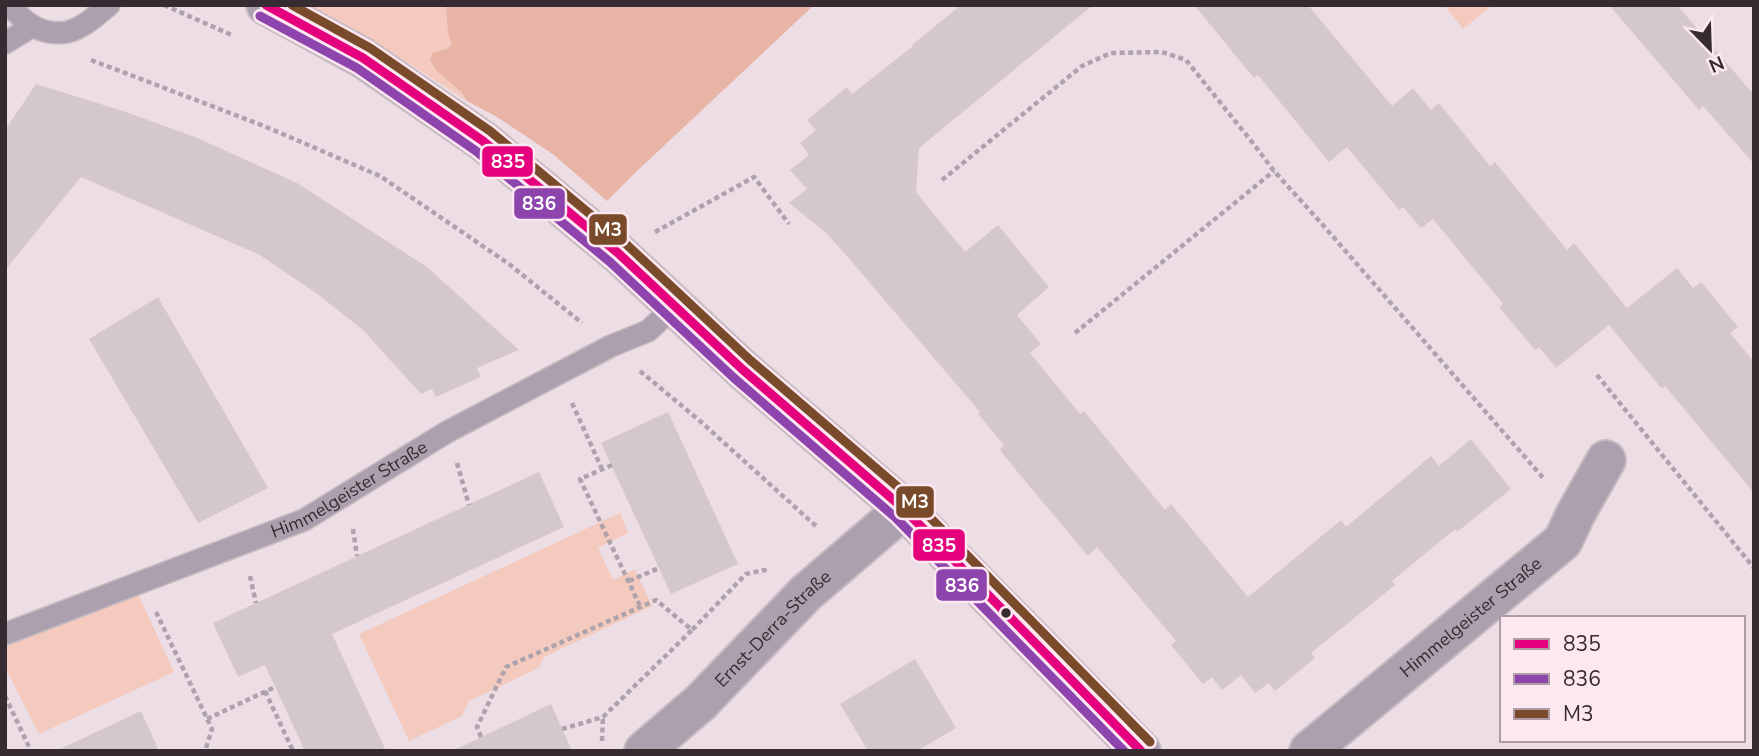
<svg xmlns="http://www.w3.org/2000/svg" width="1759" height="756" font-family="'Nunito Sans',sans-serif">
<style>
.green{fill:#f4c9be}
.forest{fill:#e8b4a6}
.building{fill:#d5c8cc}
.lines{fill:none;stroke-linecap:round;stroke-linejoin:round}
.service-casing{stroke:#c7bcc1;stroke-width:24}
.minor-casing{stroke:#c7bcc1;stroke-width:42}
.path{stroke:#aea2ac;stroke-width:4.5;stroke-dasharray:5 3.5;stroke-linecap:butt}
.service{stroke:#ada0ae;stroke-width:21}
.minor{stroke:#ada0ae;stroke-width:38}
.bus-1-casing{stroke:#fde7f1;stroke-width:14}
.bus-2-casing{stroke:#fde7f1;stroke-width:14}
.bus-3-casing{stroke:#fde7f1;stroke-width:14}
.bus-1{stroke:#e5007d;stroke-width:9}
.bus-2{stroke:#8e44ad;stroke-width:9}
.bus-3{stroke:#7a4b2a;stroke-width:9}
.bus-dot{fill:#352b30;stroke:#fde7f1;stroke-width:2.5}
.labels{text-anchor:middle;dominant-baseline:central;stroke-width:5;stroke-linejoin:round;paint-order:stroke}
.street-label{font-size:18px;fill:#352b30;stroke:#fde7f1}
.line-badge{stroke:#fde7f1;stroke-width:2.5}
.badge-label{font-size:19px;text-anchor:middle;font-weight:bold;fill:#fff}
</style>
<rect width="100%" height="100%" fill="#eddee5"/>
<path class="green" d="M308,5H446L448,34L452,45L446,49L432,53L467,101C415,67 363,34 308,5Z
M1444,5H1493L1463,29Z
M620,513L628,533L598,548L613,580L635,569L652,606L544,657L539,668L469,701L462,716L409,741L359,634Z
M138,594L174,672L39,734L5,667V644Z"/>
<path class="forest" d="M446,5H814L636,172L607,201L554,155L497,117L467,101L461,92L437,71L430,60L432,53L446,49L452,45L448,34Z"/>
<path class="building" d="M961,5H1093L919,148L916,192L965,252L998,225L1049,287L1017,315L1041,344L1030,353L1080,414L1084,411L1165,510L1171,504L1248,597L1341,520L1346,527L1431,456L1439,466L1471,439L1511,489L1457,532L1455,529L1392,581L1395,585L1311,653L1315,658L1275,691L1269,683L1255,693L1241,675L1222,690L1212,677L1203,684L1171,645L1176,641L1097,547L1088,556L1020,475L1000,450L1004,445L978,414L980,412L840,248L824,231L789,203L807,189L790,170L809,155L800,143L816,130L807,120L847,87L852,94L913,46L912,45Z
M1194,5H1308L1392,106L1413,88L1431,110L1439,103L1490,166L1495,162L1567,250L1574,243L1627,308L1677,268L1693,288L1701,282L1738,327L1730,333L1754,362V493L1665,386L1662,389L1609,325L1556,368L1539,347L1535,350L1499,307L1503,304L1433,219L1421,228L1403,207L1399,210L1347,147L1329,162L1258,75L1254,78Z
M1609,5H1677L1754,95V164L1703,106L1699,110Z
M36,84L123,111L195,137L297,183L427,267L519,350L477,368L481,377L436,397L432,389L421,394L363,330L316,293L260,255L81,177L5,270V130Z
M158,297L268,488L198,523L89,339Z
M668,412L738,564L671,594L601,443Z
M539,472L564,527L332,634L386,751H305L265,665L238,677L213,623Z
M915,659L956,728L917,751H868L840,704Z
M551,704L572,751H452Z
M141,711L159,751H56Z"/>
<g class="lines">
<g class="service-casing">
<g id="service">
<path d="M11,5C23,24 44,36 67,32C82,29 97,15 109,5"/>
<path d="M5,43L31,27"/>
<path id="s1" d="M5,634L304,520L447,432L611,346L648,331L675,306"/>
</g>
</g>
<g class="minor-casing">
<g id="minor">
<path d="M266,5L363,58L483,141L618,253L742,369L904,509L1141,751"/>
<path id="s2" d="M644,751L701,702L806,593L904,509"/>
<path id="s3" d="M1309,751L1563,541L1575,515L1606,460"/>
</g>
</g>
<path class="path" d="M164,5L234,36
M91,60L264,126L380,176L509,264L582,323
M942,180L1082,66L1111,53L1162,52L1186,60L1252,142L1274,171L1322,224L1545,480
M655,232L754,177L789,224
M1075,333L1274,171
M640,371L700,421L817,527
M1597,375L1754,568
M572,403L602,469
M457,463L469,505
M612,465L580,479L640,606
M353,529L357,556
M250,576L256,603
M629,581L659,568
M156,612L212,729L205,751
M1753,656L1754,655
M265,691L293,751
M5,696L31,751
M207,719L275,687
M562,729L603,717L692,630
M481,737L477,727L506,667L656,600L692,630L746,574L764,570L769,572
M602,741L603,717"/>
<use href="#service" class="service"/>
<use href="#minor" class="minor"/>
<g class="bus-1-casing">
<path id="bus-1" d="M266,5L363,58L483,141L618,253L742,369L904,509L1141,751"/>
</g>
<g class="bus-2-casing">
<path id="bus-2" d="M260,16L357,68L476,151L610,262L734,378L896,518L1124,751"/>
</g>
<g class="bus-3-casing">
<path id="bus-3" d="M292,5L370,48L490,131L626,244L750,360L913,500L1150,742"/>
</g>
<use href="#bus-1" class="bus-1"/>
<use href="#bus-2" class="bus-2"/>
<use href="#bus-3" class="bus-3"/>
</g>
<circle class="bus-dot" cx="1006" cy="613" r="6"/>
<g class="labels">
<g class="street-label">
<text stroke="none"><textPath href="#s1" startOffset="374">Himmelgeister Straße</textPath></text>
<text stroke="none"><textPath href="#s3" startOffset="210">Himmelgeister Straße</textPath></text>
<text stroke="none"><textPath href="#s2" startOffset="178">Ernst-Derra-Straße</textPath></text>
</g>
</g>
<g class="line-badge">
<rect x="481" y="145" width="53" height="33" rx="7" fill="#e5007d"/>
<rect x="513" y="187" width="53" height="33" rx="7" fill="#8e44ad"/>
<rect x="588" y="213" width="40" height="33" rx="7" fill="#7a4b2a"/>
<rect x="895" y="485" width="40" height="34" rx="7" fill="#7a4b2a"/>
<rect x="912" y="528" width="54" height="34" rx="7" fill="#e5007d"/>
<rect x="935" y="568" width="53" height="34" rx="7" fill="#8e44ad"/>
</g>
<g class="badge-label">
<text x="508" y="168">835</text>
<text x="539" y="210">836</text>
<text x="608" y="236">M3</text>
<text x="915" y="508">M3</text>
<text x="939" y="552">835</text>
<text x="962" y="592">836</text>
</g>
<rect width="1759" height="756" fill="none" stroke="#352b30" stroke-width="14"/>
<rect x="1500" y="616" width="245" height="126" fill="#fde7f1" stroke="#ad9ca4" stroke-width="2"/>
<rect x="1514" y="639" width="35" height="10" fill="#e5007d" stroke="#ad9ca4" stroke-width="2"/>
<text x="1563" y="651" font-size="21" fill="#352b30">835</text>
<rect x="1514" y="674" width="35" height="10" fill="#8e44ad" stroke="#ad9ca4" stroke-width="2"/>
<text x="1563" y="686" font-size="21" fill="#352b30">836</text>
<rect x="1514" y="709" width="35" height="10" fill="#7a4b2a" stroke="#ad9ca4" stroke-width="2"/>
<text x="1563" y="721" font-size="21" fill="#352b30">M3</text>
<g transform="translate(1710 49) rotate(157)" stroke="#fde7f1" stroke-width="5" paint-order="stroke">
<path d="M0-5L12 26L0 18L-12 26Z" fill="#352b30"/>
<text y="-10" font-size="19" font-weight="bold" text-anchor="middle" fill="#352b30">N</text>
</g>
</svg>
